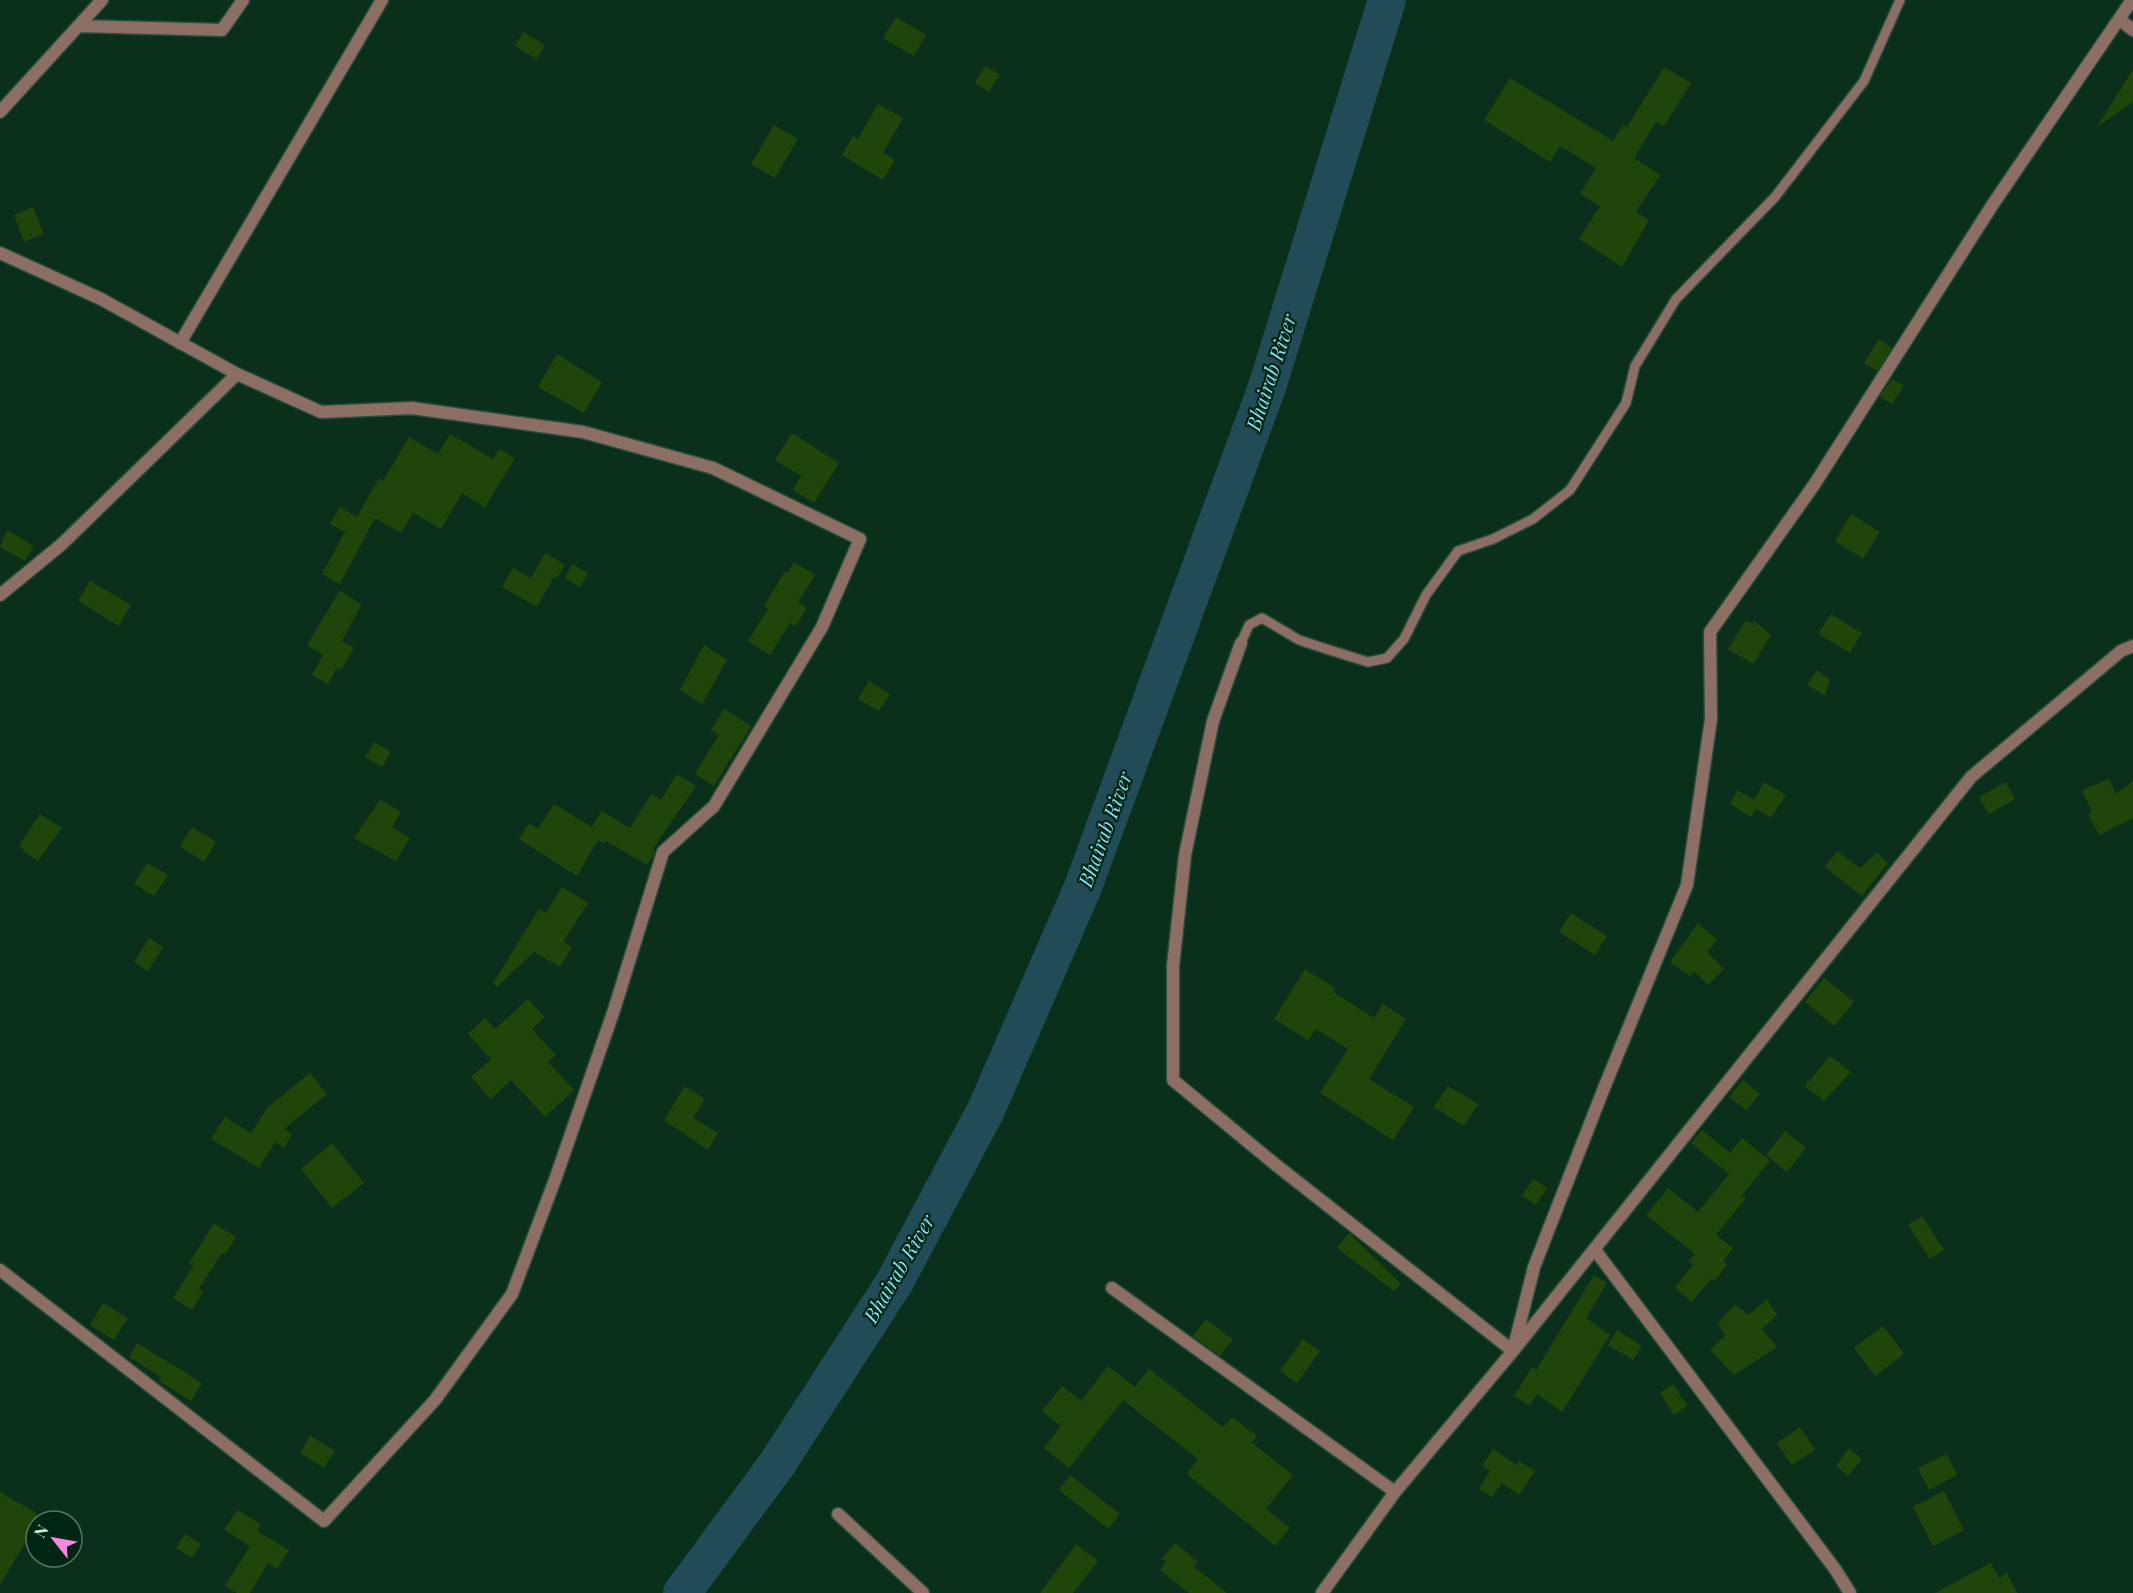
<svg xmlns="http://www.w3.org/2000/svg" width="2133" height="1593" font-family="'Playfair Display',serif">
<style>
.lines{fill:none;stroke-linecap:round;stroke-linejoin:round}
.river{stroke:#214b56;stroke-width:38}
.building{fill:#20450b}
.lane-casing{stroke:#294f3a;stroke-width:12}
.street-casing{stroke:#294f3a;stroke-width:15}
.lane{stroke:#8d6e65;stroke-width:9}
.street{stroke:#8d6e65;stroke-width:12}
.labels{text-anchor:middle;dominant-baseline:central;stroke-width:4.5;stroke-linejoin:round;paint-order:stroke}
.water-label{font-size:20px;font-style:italic;fill:#84def6;stroke:#002613}
</style>
<rect width="100%" height="100%" fill="#0a301c"/>
<g class="lines">
<path class="river" d="M682,1593L777,1464L894,1283L986,1110L1083,887L1267,387L1387,0"/>
</g>
<path class="building" d="M896,17L926,35L914,56L883,38Z
M523,32L545,45L537,59L515,46Z
M985,66L1000,74L989,92L975,83Z
M1664,67L1691,83L1664,126L1656,122L1634,158L1660,175L1636,212L1649,220L1622,267L1579,239L1600,206L1580,194L1596,168L1560,146L1550,162L1484,120L1510,78L1613,141L1623,125L1627,127Z
M2133,69V102L2097,127Z
M878,104L903,118L883,153L895,160L883,180L842,155L853,136L858,139Z
M774,125L798,139L775,178L751,164Z
M33,207L44,234L24,242L14,215Z
M1879,339L1892,348L1877,371L1864,363Z
M557,354L602,382L584,413L538,387Z
M1892,379L1904,386L1892,404L1880,397Z
M792,433L839,463L814,503L793,490L801,476L775,460Z
M450,434L493,459L499,449L515,458L485,507L462,493L441,529L413,513L401,533L375,518L340,584L322,574L345,532L330,524L340,507L357,517L379,478L383,481L409,437L438,454Z
M1851,514L1880,532L1863,559L1835,541Z
M7,530L34,546L25,561L0,547Z
M545,553L565,565L557,578L554,577L537,607L502,587L513,568L531,578Z
M794,562L815,575L798,602L807,608L796,626L790,623L770,655L748,641L768,609L764,606L785,571L788,572Z
M572,564L588,573L580,587L565,578Z
M90,581L131,605L119,626L78,601Z
M340,590L361,605L342,641L354,648L341,670L337,668L328,684L312,675L323,655L307,645Z
M1831,614L1862,633L1850,653L1818,634Z
M1746,620L1753,624L1754,621L1771,635L1753,664L1728,649Z
M704,645L727,660L702,704L680,690Z
M1817,670L1830,680L1825,696L1807,685Z
M869,681L890,694L879,711L858,699Z
M724,709L751,726L714,786L695,774L719,735L711,730Z
M374,742L391,752L382,767L365,757Z
M677,774L696,786L654,847V854L647,865L606,841L604,844L598,840L577,876L519,839L529,823L538,829L554,804L592,827L601,811L630,828L651,794L661,800Z
M2109,779L2116,794L2133,781V818L2099,835L2088,814L2092,812L2082,790Z
M1764,782L1786,795L1771,818L1756,809L1751,817L1730,804L1737,790L1754,800Z
M2006,782L2015,799L1989,814L1979,797Z
M380,800L401,812L392,827L410,838L396,861L354,838Z
M40,814L62,828L38,861L23,851L24,849L19,846Z
M192,827L216,842L204,862L180,846Z
M1837,851L1860,868L1877,853L1888,863L1862,896L1825,867Z
M147,863L168,875L154,896L134,884Z
M562,887L588,903L563,942L572,947L560,967L534,952L497,987L493,983L539,909L546,913Z
M1571,913L1607,936L1595,955L1559,932Z
M1698,923L1717,940L1707,952L1724,969L1708,985L1694,971L1690,976L1670,962Z
M149,938L163,947L148,971L134,962Z
M1305,969L1335,988L1333,992L1374,1018L1383,1004L1406,1019L1369,1079L1414,1107L1393,1140L1320,1093L1348,1049L1316,1029L1308,1040L1274,1019Z
M1824,978L1854,1002L1834,1026L1805,1002Z
M528,999L545,1017L532,1029L556,1055L548,1062L574,1090L545,1117L511,1080L491,1099L471,1077L491,1059L468,1034L485,1018L495,1029Z
M1830,1056L1851,1072L1824,1101L1805,1086Z
M310,1073L327,1094L284,1129L292,1134L284,1148L275,1142L259,1168L211,1139L225,1117L251,1133L267,1108Z
M1743,1080L1760,1094L1746,1110L1729,1097Z
M685,1086L705,1099L693,1118L718,1133L708,1150L664,1120Z
M1448,1086L1478,1104L1464,1126L1434,1107Z
M1702,1130L1730,1153L1742,1138L1770,1161L1742,1195L1746,1198L1716,1235L1733,1248L1723,1262L1727,1265L1714,1282L1711,1279L1692,1302L1675,1288L1693,1265L1689,1261L1695,1254L1646,1215L1668,1188L1698,1212L1729,1174L1691,1143Z
M1785,1131L1806,1148L1787,1172L1766,1155Z
M332,1143L364,1183L332,1208L301,1169Z
M1533,1179L1547,1188L1536,1205L1522,1196Z
M1922,1216L1944,1250L1930,1259L1908,1225Z
M214,1223L236,1237L225,1255L222,1253L199,1289L203,1292L192,1310L173,1298L193,1266L189,1263Z
M1349,1233L1401,1284L1394,1291L1337,1248Z
M1594,1275L1607,1283L1586,1318L1610,1335L1562,1412L1537,1394L1530,1406L1514,1396L1532,1367L1536,1370Z
M1767,1299L1777,1315L1762,1329L1777,1347L1734,1375L1710,1350L1725,1336L1718,1323L1735,1305L1749,1315Z
M103,1303L128,1318L114,1340L90,1325Z
M1206,1319L1233,1340L1220,1356L1193,1336Z
M1883,1326L1904,1354L1875,1376L1854,1348Z
M1617,1330L1642,1346L1633,1360L1608,1345Z
M1303,1339L1320,1351L1297,1383L1280,1371Z
M137,1343L202,1383L191,1401L159,1381L161,1377L129,1357Z
M1108,1366L1135,1387L1149,1369L1223,1427L1232,1417L1257,1436L1252,1443L1293,1475L1266,1509L1290,1528L1275,1546L1187,1474L1198,1459L1123,1400L1069,1468L1044,1448L1061,1426L1042,1411L1062,1386L1081,1401Z
M1673,1384L1687,1406L1674,1415L1660,1393Z
M1800,1427L1815,1450L1792,1465L1777,1443Z
M310,1436L335,1451L324,1468L300,1453Z
M1849,1448L1862,1459L1848,1476L1836,1466Z
M1493,1449L1517,1465L1519,1461L1535,1471L1519,1495L1502,1483L1492,1497L1479,1489L1490,1471L1482,1466Z
M1947,1454L1957,1475L1929,1490L1918,1468Z
M1070,1475L1120,1514L1108,1529L1059,1490Z
M1944,1491L1964,1530L1933,1546L1913,1507Z
M0,1492L36,1513V1543L28,1538L0,1585Z
M237,1510L261,1524L257,1531L289,1550L277,1569L268,1563L250,1593H237L225,1586L250,1546L224,1530Z
M185,1534L201,1544L192,1558L176,1548Z
M1175,1543L1198,1562L1194,1567L1227,1593H1189L1160,1570L1166,1562L1162,1559Z
M1076,1544L1098,1561L1073,1593H1040Z
M1991,1563L1999,1578L2007,1573L2017,1593H1935Z"/>
<g class="lines">
<g class="lane-casing">
<path id="lane" d="M1241,643L1249,625L1262,618L1299,640L1323,648L1368,662L1387,658L1404,639L1426,595L1458,551L1493,539L1533,519L1570,490L1626,403L1635,366L1676,299L1775,197L1864,81L1900,0"/>
</g>
<g class="street-casing">
<path id="street" d="M2132,0L1993,204L1814,485L1710,632L1711,719L1687,885L1604,1088L1534,1267L1513,1351L1971,777L2121,651L2133,646
M2119,19L2133,30
M78,26L222,30L243,0
M0,112L102,0
M0,253L101,299L237,374L62,544L0,595
M180,343L382,0
M1241,643L1213,721L1185,855L1173,966V1080L1276,1165L1513,1351L1395,1492
M1595,1250L1835,1569L1850,1593
M0,1270L324,1521L435,1400L512,1294L556,1177L614,1010L663,852L714,806L822,627L860,539L713,468L583,432L412,408L321,412L237,374
M1112,1288L1395,1492L1322,1593
M838,1514L923,1593"/>
</g>
<use href="#lane" class="lane"/>
<use href="#street" class="street"/>
</g>
<g class="labels">
<g class="water-label">
<text transform="translate(1270 372) rotate(-72)">Bhairab River</text>
<text transform="translate(1104 829) rotate(-70)">Bhairab River</text>
<text transform="translate(898 1268) rotate(-60)">Bhairab River</text>
</g>
</g>
<g transform="translate(54 1539) rotate(301)"><circle r="28" fill="#002613" stroke="#527762" stroke-width="1.5"/>
<path d="M0-4.5L10 22L0 15L-10 22Z" fill="#fd86e1"/>
<text y="-9" font-size="16" font-weight="bold" text-anchor="middle" fill="#cdf0d9">N</text>
</g>
</svg>
